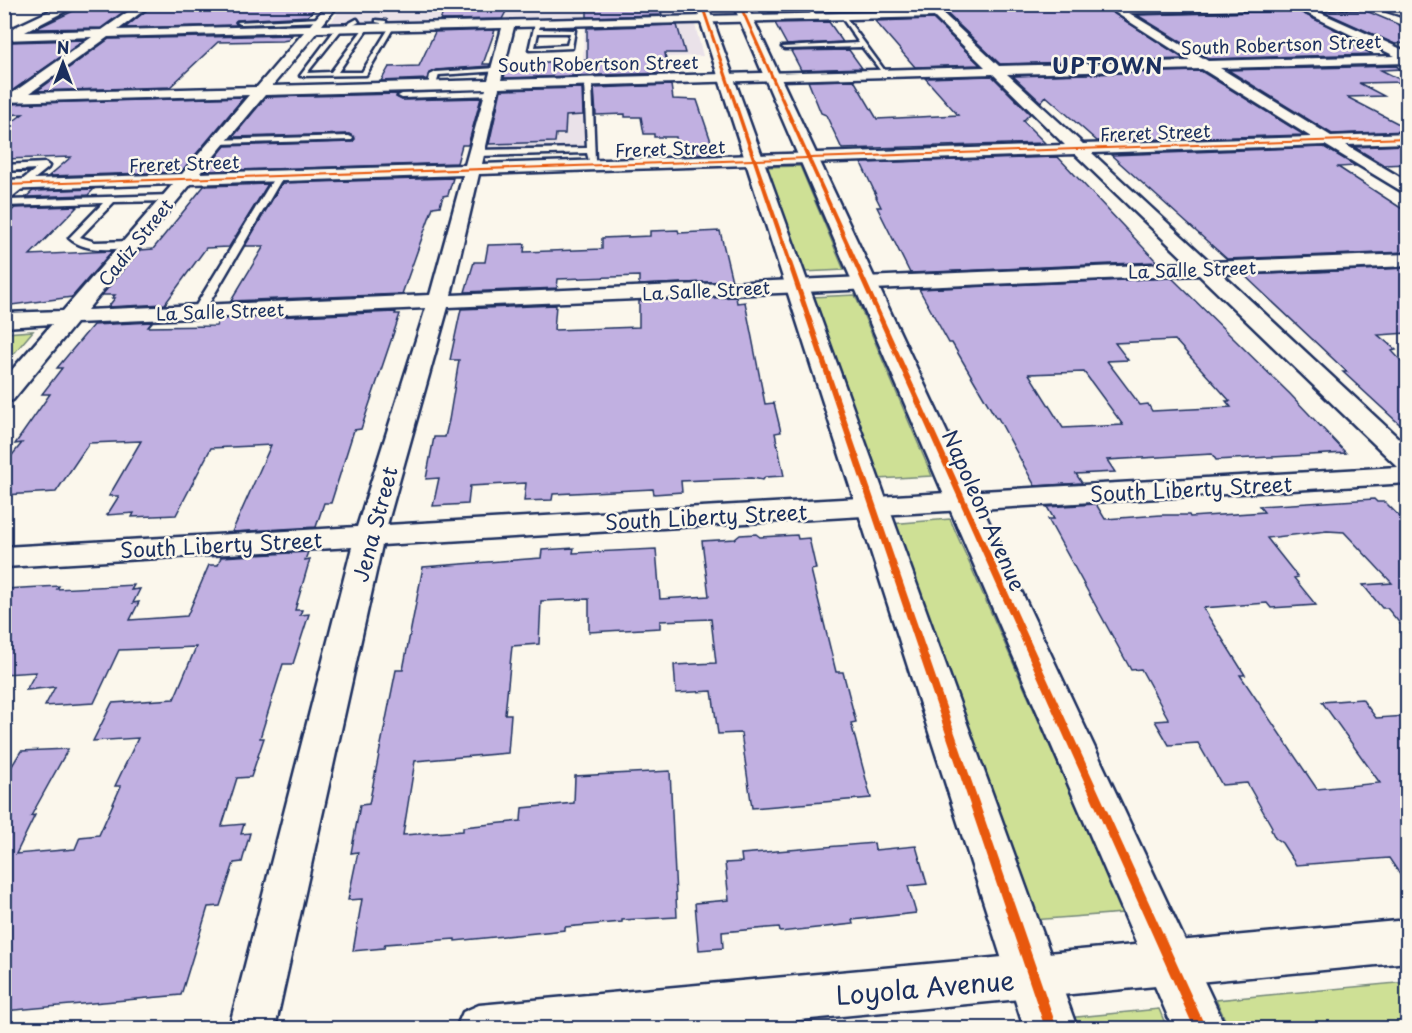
<svg xmlns="http://www.w3.org/2000/svg" width="1412" height="1033" font-family="'Playpen Sans',sans-serif">
<style>
.built{fill:#eae2e9}
.green{fill:#cee095;stroke:#74887a;stroke-width:1.5}
.building{fill:#c1b0e1;stroke:#1b2f5e;stroke-width:1.5;fill-rule:evenodd}
.lines{fill:none;stroke-linecap:round;stroke-linejoin:round}
.lane-casing{stroke:#1b2f5e;stroke-width:5}
.street-casing{stroke:#1b2f5e;stroke-width:5}
.secondary-casing{stroke:#1b2f5e;stroke-width:5}
.lane{fill:#fbf7ec;fill-rule:evenodd}
.street{fill:#fbf7ec;fill-rule:evenodd}
.secondary{fill:#fbf7ec;fill-rule:evenodd}
.cycleway-casing{stroke:#fbf7ec;stroke-width:3}
.cycleway{fill:#e8590c;fill-rule:evenodd}
.labels{text-anchor:middle;dominant-baseline:central;stroke-width:5;stroke-linejoin:round;paint-order:stroke}
.far-street-label{font-size:18px;fill:#1b2f5e;stroke:#fbf7ec}
.street-label{font-size:21px;fill:#1b2f5e;stroke:#fbf7ec}
.far-district-label{font-size:22px;font-weight:bold;letter-spacing:1.5px;fill:#1b2f5e;stroke:#fbf7ec}
.near-street-label{font-size:26px;fill:#1b2f5e;stroke:#fbf7ec}
</style>
<rect width="100%" height="100%" fill="#fbf7ec"/>
<filter id="ink" filterUnits="userSpaceOnUse"><feTurbulence type="fractalNoise" baseFrequency=".0167" numOctaves="2"/><feDisplacementMap in="SourceGraphic" scale="12" xChannelSelector="R" yChannelSelector="G"/><feConvolveMatrix kernelMatrix="1 2 1 2 8 2 1 2 1" color-interpolation-filters="sRGB"/></filter>
<g filter="url(#ink)">
<path class="built" d="M343,5H690L703,56L583,59L585,19L329,25Z
M584,101L585,146L485,149L497,104Z"/>
<path class="green" d="M800,166L844,270L803,272L765,167Z
M855,295L932,476L877,479L811,297Z
M33,331L5,364V333Z
M950,519L1123,913L1033,920L890,524Z
M1407,982V1028H1229L1216,1000Z
M1159,1009L1167,1028H1071L1067,1018Z"/>
<path class="building" d="M106,4H134L101,28L35,29L86,5Z
M154,4H318L308,16L237,20L235,22L237,25L125,28Z
M447,4H510L502,19L440,20Z
M587,4H660L662,15L587,17Z
M764,4H801L806,12H769Z
M861,4H919L922,9L866,10Z
M937,4H1100L1184,59L1000,64Z
M1364,10L1407,28V43L1395,44L1322,11Z
M1298,11L1366,45H1353L1373,54L1209,59L1137,15Z
M933,19L980,65L915,67L875,21Z
M829,22L843,42L787,45L775,23Z
M677,25L685,53H665L668,73L504,78L507,64L587,60V28Z
M495,30L483,64H490L489,66L436,70L429,73L427,79L381,81L389,67L419,66L435,32Z
M292,35L288,40L282,41L218,42L170,87L37,91L109,39Z
M85,40L10,92H4V45L9,42Z
M849,50L862,68L801,70L791,51Z
M1396,66L1401,69L1381,70L1405,82L1359,83L1384,96L1347,97L1407,128V131L1332,134L1228,70Z
M1201,71L1304,135L1097,141L1046,96L1041,102L1013,76Z
M992,76L1030,114L1023,121L1045,143L842,149L826,115L821,113L808,81L854,80L877,119L958,115L925,78Z
M671,85L673,99L697,100L715,153L678,154L676,137H654V134H644L641,117H625V114L596,115L594,88Z
M582,88L583,115L566,116L565,134H556L555,142L489,144L501,90Z
M398,94L396,97L402,100L481,98L468,145H462L457,163L205,171L225,146L352,142L355,139L349,134L233,137L266,97Z
M244,97L181,172L49,176L71,157L4,159V128L23,114L4,115V104Z
M1407,145V164L1384,165L1354,147Z
M1324,147L1356,166L1338,167L1407,212V252L1227,259L1111,155Z
M1058,157L1157,262L910,273L877,207H881L876,197H877L861,163Z
M453,178L448,195L443,196L440,206L433,207L402,294L231,301L264,246H245L282,183Z
M268,184L229,247L206,248L165,304L108,307L115,298H112L115,295H102L140,250L153,249L204,186Z
M94,189L88,195L26,197L33,191Z
M78,206L30,255L112,251L72,297L4,306V217L15,208Z
M678,230L679,233L720,231L732,281L639,285V276L558,279L557,288L465,292L474,262H485L488,245L525,244L524,252L602,249V238L650,236V231Z
M1407,268V333L1378,335L1396,350L1392,351L1407,367V431L1343,372H1347L1244,275Z
M1172,278L1290,394L1346,453L1216,460L1212,454L1107,460L1115,472L1076,474L1082,483L1035,486L998,418H996L952,343H949L919,289ZM1175,340L1230,401H1226L1231,407L1152,411L1148,404L1140,405L1107,361L1128,360L1115,343ZM1084,372L1123,425L1063,428L1029,374Z
M736,297L737,303L745,302L765,404L774,403L781,432L775,433L784,476L765,477L763,480L751,478L681,481L682,492L654,494L653,489L553,494L552,500L524,501L526,483L470,486L468,504L433,506L439,478L426,479L434,437H445L449,420L459,360H450L461,309L556,305L554,330L639,327V301Z
M396,312L395,314H400L361,429L354,430L331,503H324L316,527L232,532L271,445L211,448L176,515L132,517L134,513L107,515L119,496H109L141,441L89,443L56,492L4,495V465L22,443L15,444L50,394H42L62,368H57L93,325L152,322L148,327L216,326L220,319Z
M1374,499L1377,502H1385L1407,524V632L1387,608H1382L1363,585L1392,583L1344,532L1327,531L1267,538L1298,577L1294,578L1316,605L1271,608L1267,603L1203,608L1245,675H1240L1317,789L1380,783L1322,702L1362,699L1376,718L1407,716V885L1389,858L1296,865L1282,843L1275,838L1271,830L1272,827L1247,783L1222,785L1198,743L1169,745L1155,721L1169,720L1141,669L1131,670L1048,519H1054L1047,507L1096,504L1105,519L1161,515H1189L1190,517L1264,512L1259,506Z
M756,534L760,537L797,535L798,539L809,538L816,569L811,570L836,672H843L856,722L851,723L871,798L752,808L741,733L718,734L712,691L676,693L674,665L716,663L711,619L660,621V628L589,632V599L541,601L539,644L512,646L505,714H511L508,753L415,761L403,835L463,831V827L521,821L522,808L574,803L575,776L670,771L677,917L622,920V922L565,927V930L455,941V939L385,944L384,948L353,951L362,899L348,900L358,852L351,853L360,805L369,804L396,670H403L423,567L541,558L542,550L574,548L573,553L656,549L660,599L709,596L702,541L735,539L740,535Z
M308,552L305,560L310,559L295,610H302L300,615L309,614L293,664H283L260,738H264L251,777L237,778L222,826L244,824L241,834L250,833L242,862L234,863L220,906L208,907L181,995L4,1011V779L21,751L68,749L31,816L35,815L16,854L75,849L80,837L99,835L121,786H115L138,738L93,741L112,703L174,699L196,647L119,650L94,703L45,706L55,687L26,690L36,672L4,674V589L59,586L57,589L134,585L131,590L140,589L133,603L139,602L130,620L187,616L209,565H218L221,557Z
M874,843L875,850L916,846L927,884L908,886L916,913L852,920L853,924L780,932L779,927L722,932L723,948L699,950L695,903L729,900L725,863L742,862L741,854Z"/>
<g class="lines">
<g class="lane-casing">
<path id="lane" d="M803,4H809L818,18H814Z
M840,15H844L888,75H884L862,47L785,49L782,47L859,43Z
M321,18L323,21L240,24L237,22Z
M357,19L359,22L346,29H342L307,73L331,72L366,25L369,27L338,72H362L391,25H395L366,75L300,76L337,27H342Z
M376,20L386,21L385,28H381V23L376,22Z
M538,21L541,23L539,29L575,30L572,48L529,50L535,23ZM538,33H570L567,45L535,47Z
M497,68L499,71L439,75L435,88L428,86L430,75L436,72Z
M588,80L592,82L595,161H589L587,153L476,156L472,153L476,150L587,148L584,82Z
M491,91L494,95L402,98L398,96L402,94Z
M349,136L353,138L352,140L217,144L213,142L217,140Z
M45,163L49,166L48,168L8,200L171,195L176,198L171,201L114,202L80,237L95,242L133,241L137,242V246C116,250 85,253 69,238L103,203L4,206V194L36,169L4,171V165Z
M277,173L284,175L204,312L202,314H194L192,312Z"/>
</g>
<g class="street-casing">
<path id="street" d="M64,4H79L25,32L102,30L139,4H152L118,30L310,25L328,4H339L322,25L927,11L921,4H933L999,66L1191,61L1102,4L1119,7L1388,4L1408,11V18L1375,7L1312,9L1408,52V63L1220,68L1331,136L1408,133V143L1346,145L1408,182V195L1325,145L1092,153L1210,262L1408,254V266L1222,274L1408,447V483L382,545L275,1028H229L352,547L4,567V547L357,527L426,308L76,323L13,400L4,402V379L52,324L4,327V313L63,311L173,184L4,190V180L182,174L249,95L4,102V94H11L92,37L4,40V32H9L11,29ZM1298,9L1395,56L1208,61L1129,13ZM934,17L985,67L501,80L514,27ZM502,28L488,80L272,86L317,32ZM304,32L257,87L30,93L108,37ZM1202,69L1311,137L1083,144L1007,74ZM993,74L1065,145L482,164L499,88ZM486,89L465,165L200,173L265,95ZM1075,154L1188,263L451,295L479,174ZM463,175L430,295L87,310L191,184ZM1199,275L1398,467L387,525L448,307Z
M1408,920V962L715,1028H456L463,1012L479,1005Z"/>
</g>
<g class="secondary-casing">
<path id="secondary" d="M695,4H707L1077,1028H1024Z
M733,4H746L1226,1028H1173Z"/>
</g>
<use href="#lane" class="lane"/>
<use href="#street" class="street"/>
<use href="#secondary" class="secondary"/>
<g class="cycleway-casing">
<path id="cycleway" d="M700,4H703L756,159L806,157L738,4H741L810,157L1408,137V139L811,159L1206,1028H1194L807,159L757,161L1057,1028H1045L753,161L4,186V184L752,159Z"/>
</g>
<use href="#cycleway" class="cycleway"/>
</g>
</g>
<g class="labels">
<g class="far-street-label">
<text transform="translate(1281 44) rotate(-2)">South Robertson Street</text>
<text transform="translate(598 63) rotate(-1)">South Robertson Street</text>
<text transform="translate(1155 132) rotate(-2)">Freret Street</text>
<text transform="translate(670 148) rotate(-2)">Freret Street</text>
<text transform="translate(184 163) rotate(-2)">Freret Street</text>
<text transform="translate(135 242) rotate(-51)">Cadiz Street</text>
<text transform="translate(1192 269) rotate(-2)">La Salle Street</text>
<text transform="translate(706 290) rotate(-3)">La Salle Street</text>
<text transform="translate(220 311) rotate(-2)">La Salle Street</text>
</g>
<g class="street-label">
<text transform="translate(1191 488) rotate(-3)">South Liberty Street</text>
<text transform="translate(985 510) rotate(66)">Napoleon Avenue</text>
<text transform="translate(706 516) rotate(-3)">South Liberty Street</text>
<text transform="translate(374 524) rotate(-75)">Jena Street</text>
<text transform="translate(221 544) rotate(-3)">South Liberty Street</text>
</g>
<g class="far-district-label">
<text x="1108" y="64">UPTOWN</text>
</g>
<g class="near-street-label">
<text transform="translate(925 987) rotate(-5)">Loyola Avenue</text>
</g>
</g>
<rect width="1412" height="1033" fill="none" stroke="#fbf7ec" stroke-width="24"/>
<rect x="12" y="12" width="1388" height="1009" fill="none" stroke="#1b2f5e" stroke-width="2" filter="url(#ink)"/>
<g transform="translate(63 63)" stroke="#fbf7ec" stroke-width="4.5" paint-order="stroke">
<path d="M0-4.5L10 22L0 15L-10 22Z" fill="#1b2f5e"/>
<text y="-9" font-size="16" font-weight="bold" text-anchor="middle" fill="#1b2f5e">N</text>
</g>
</svg>
